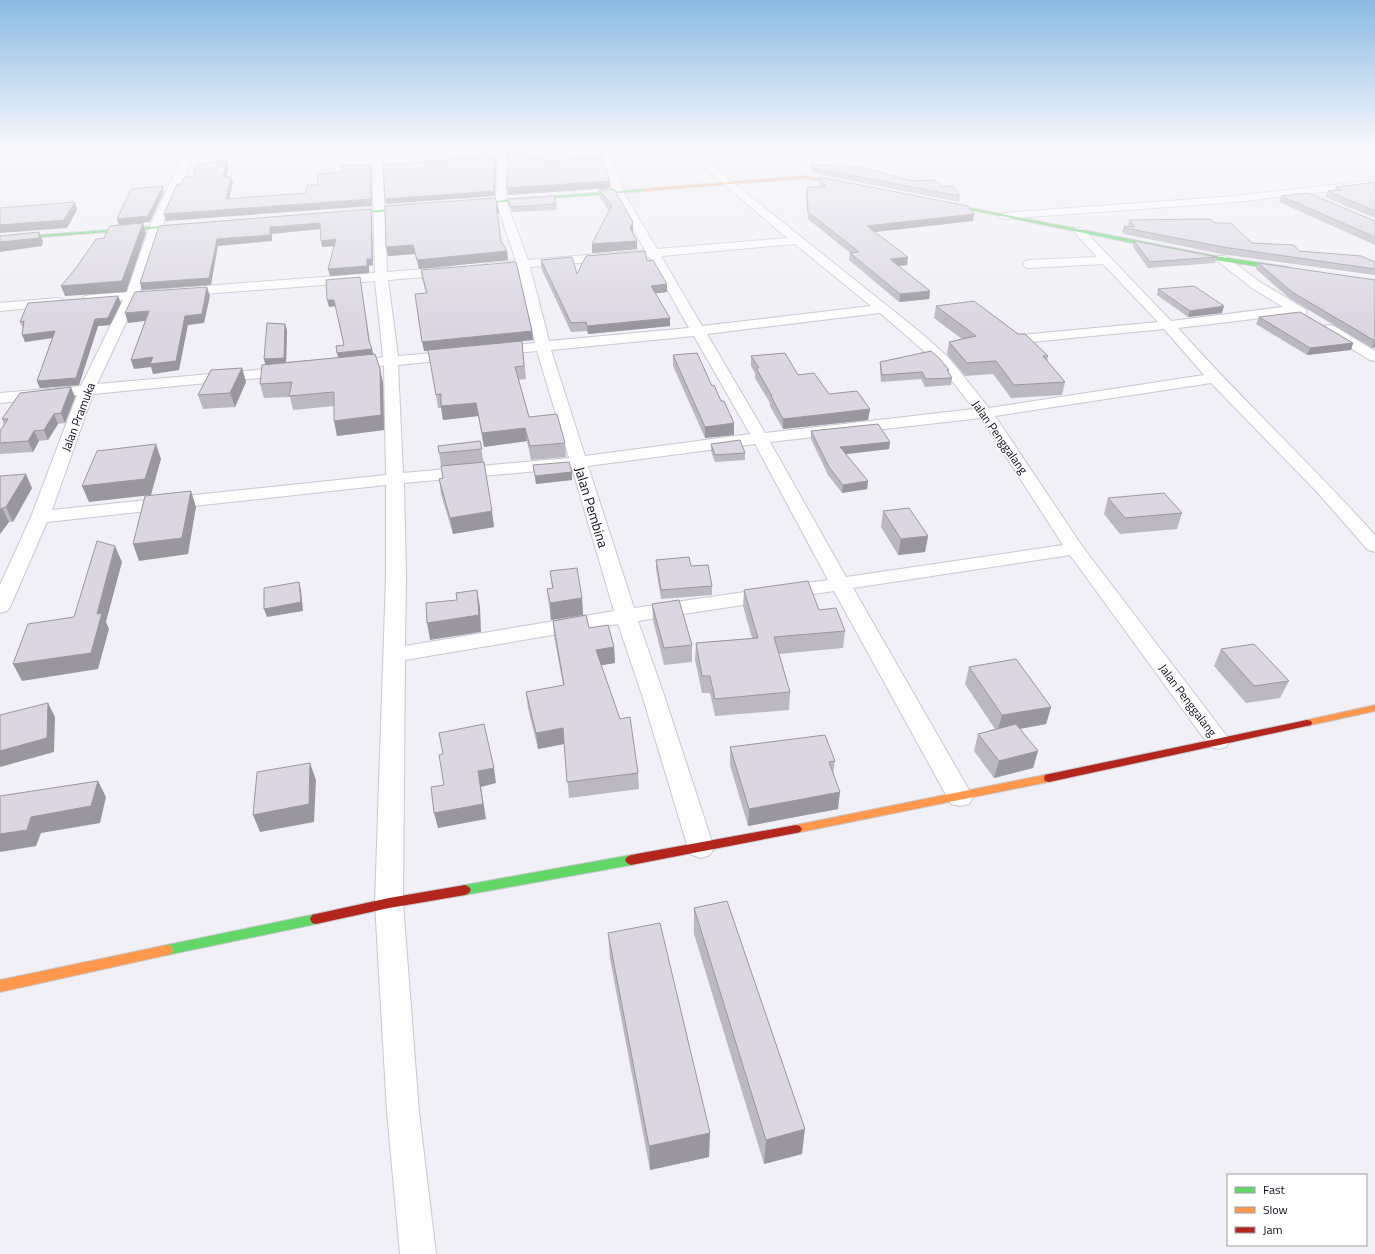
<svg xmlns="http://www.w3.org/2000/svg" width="1375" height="1254" font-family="'Titillium Web',sans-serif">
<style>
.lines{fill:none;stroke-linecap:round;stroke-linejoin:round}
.street-casing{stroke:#c8c8d1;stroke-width:2}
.fast-casing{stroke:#c8c8d1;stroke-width:2}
.slow-casing{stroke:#c8c8d1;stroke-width:2}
.jam-casing{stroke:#c8c8d1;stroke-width:2}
.street{fill:#fdfdfe;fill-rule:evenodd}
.fast{fill:#63d668;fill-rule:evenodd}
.slow{fill:#ff974d;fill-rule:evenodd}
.jam{fill:#b3261e;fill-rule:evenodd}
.wall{fill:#bcb8c2}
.shaded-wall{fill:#99969e}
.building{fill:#dbd6e2;stroke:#99969e}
.labels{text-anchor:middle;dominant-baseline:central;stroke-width:3;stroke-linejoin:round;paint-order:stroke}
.far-street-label{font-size:12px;fill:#0b0b16;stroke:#fff}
.street-label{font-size:14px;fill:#0b0b16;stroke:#fff}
</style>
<rect width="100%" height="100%" fill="#f0f0f6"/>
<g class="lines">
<g class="street-casing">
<path id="street" d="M190,149L195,152L161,228L140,291L375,273L372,153L377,150L382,153L387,272L449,267L453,268L455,271L453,274L449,275L388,280L398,356L458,351L463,352L465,355L463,358L458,359L398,365L403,473L569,458L537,351L495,355L490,354L488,351L490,348L495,347L535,343L518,268L489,271L485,270L483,267L485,264L489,263L516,261L496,201L497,162L499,160L502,159L507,162L506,201L528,260L645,250L613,192L602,155L607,152L612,155L623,192L657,249L787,238L691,156L689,154L694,151L697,152L731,181L920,332L949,358L989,408L1204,375L1164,329L1021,343L1016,342L1014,339L1016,336L1021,335L1158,322L1103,264L1029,268L1025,267L1023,264L1025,261L1029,260L1097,257L1074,232L1072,230L1074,228H1082L1171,321L1283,307L1252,288L1215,259L1217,256H1225L1260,282L1305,309L1307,312L1305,315L1300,316L1294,314L1178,328C1241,399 1311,464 1375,535V552L1368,550L1317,492L1211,383L995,416L1082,546L1226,735L1230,741L1226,747L1218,749L1210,747L1070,555L853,588L973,797L969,804L960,806L951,804L834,591L638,621L664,695L714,848L710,855L701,858L692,855L688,848L642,695L618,624L405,660L403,903L419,1112L436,1254H400L387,1112L375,903L386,576V485L47,522L10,607L7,611L0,613V585L31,517L77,395L0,403V393L81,386L123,300L90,303L85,302L83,299L85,296L90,295L127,292L149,228L185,152ZM795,244L871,306L702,326L661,256ZM649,257L689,328L549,341L530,267ZM375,281L383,357L372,359L370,362L372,365L384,366L386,475L52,510L93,394L289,375L294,374L296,371L294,368L289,367L97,384L137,299ZM880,313L939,364L974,409L765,433L707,334ZM694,336L750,434L585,456L551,350ZM981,418L1063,545L846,577L770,442ZM755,444L828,580L634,608L588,466ZM572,468L614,611L405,646L406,576L404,483Z
M5,158L10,161L3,168L0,169V160Z
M1375,180V186L1236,202L1004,219L998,216L1004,213L1236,196Z
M57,298L62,299L64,302L62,305L0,311V303Z
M1329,325L1334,326L1375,351V361L1370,360L1324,332L1322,329L1324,326Z"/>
</g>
<g class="fast-casing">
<path id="fast" d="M644,189L646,191L466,205L464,204L466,203Z
M940,202L1221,257L1288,267L1291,269L1288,271L1221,261L942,204Z
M414,207L416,209L342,215L340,214L342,213Z
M190,224V225L188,226L0,240V238Z
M631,855L635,857L637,860L635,863L631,865L465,895L461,893L459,890L461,887L465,885Z
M316,914L320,915L322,919L320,923L316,924L167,955L163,954L161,950L163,946L167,945Z"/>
</g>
<g class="slow-casing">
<path id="slow" d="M804,176L850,184L848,185L804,178L644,191L642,190L644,189Z
M1375,705V711L1307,726L1303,725L1302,723L1303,721L1307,720Z
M1049,774L1053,775L1054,778L1053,781L796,833L792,832L790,829L792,826L796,825Z
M167,945L171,946L173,950L171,954L167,955L0,992V980Z"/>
</g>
<g class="jam-casing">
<path id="jam" d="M1307,720L1311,721L1312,723L1311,725L1049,782L1045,781L1044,778L1045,775L1049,774Z
M796,825L800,826L802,829L800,832L796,833L631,865L627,863L625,860L627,857L631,855Z
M465,885L469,887L471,890L469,893L465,895L389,908L316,924L312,923L310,919L312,915L316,914L389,898Z"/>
</g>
<use href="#street" class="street"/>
<use href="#fast" class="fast"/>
<use href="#slow" class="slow"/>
<use href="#jam" class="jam"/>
</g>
<path class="wall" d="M506,153L543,161L610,181V188L508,195V161L506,160Z
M811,165L913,181L943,187L960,196L959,202L813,173L811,170Z
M819,177L974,214L973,221L875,232L907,265L898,266L930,291L929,299L899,302L849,260L850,253L808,219L806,193L807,187H821L819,183Z
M1375,182V218L1325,197L1328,191L1334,190L1336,187Z
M599,190L633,231V232L637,249L592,253L609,210L600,198Z
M1281,196L1375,221V245L1279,202Z
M508,199L556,204L557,210L512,212L509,205Z
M498,205L499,213H497L501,241L507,251L508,260L419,269L415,254L388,256Z
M1129,220L1215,223L1252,243L1299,251L1375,262V275L1221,254L1124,234L1122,232L1124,226H1129L1128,225Z
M1134,241L1217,257L1215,263L1148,268L1133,247Z
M541,260L577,274L647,261L667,284V292L656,293L670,326L588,334L587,331L571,332L541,268Z
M1258,263L1375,280V347L1372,348L1289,298L1256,269Z
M421,270L532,331L533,340L522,341L526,379L518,380L529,417L565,443L566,457L531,460L527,441L484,447L478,416L443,420L441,408H438L429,351H424L426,293L422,279Z
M360,277L370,343L383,383L384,430L337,436L334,406L293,410L290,397L264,398L260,384L266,364L264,359L287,330L286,362L338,358L336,346L344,345L335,306L329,307Z
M1158,289L1222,313L1188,317L1157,295Z
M118,296L121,303L110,325L98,326L79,385L40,388L37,381L52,338L25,342L23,328L20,322Z
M936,306L1018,334L1048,356L1047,362L1065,382L1062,395L1011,398L993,374L965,376L947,354L949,342L962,339L934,318Z
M1259,317L1353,343L1351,350L1307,355L1256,324Z
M673,355L712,386L734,423V435L705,438L673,366Z
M751,356L798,375L829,394L870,409L868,420L783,429L770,406V403L755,378V373L751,366Z
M880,362L949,370L948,372L952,378L951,385L925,387L921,379L881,382L880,369Z
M242,368L246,382L235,407L203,409L198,395Z
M75,397L65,423L58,424L48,440L39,441L33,452L0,454V431L4,424L2,419Z
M811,431L890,442L889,449L846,454L868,481L867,489L842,493L828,475L811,439Z
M480,441L494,527L453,534L441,494L439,479L443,478L438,446Z
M711,444L745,453V460L715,462L711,451Z
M533,465L572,480L536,484L534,473Z
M0,476L32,488L13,522H9L0,534Z
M1108,498L1182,513L1177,529L1120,534L1104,514Z
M883,511L928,536L925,552L898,555L881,527Z
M656,560L691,566L712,586V595L661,599L656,568Z
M550,571L582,598L583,615L551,620L549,606L547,589L552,588Z
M744,590L819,610L845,631L843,648L779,654L790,692L789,710L715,716L710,693H702L695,660L696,643L752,638L743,606Z
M652,604L692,645V662L664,665L653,620Z
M553,621L589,628L614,647L615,663L601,665L638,773L639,789L569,798L564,744L538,749L528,708L526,692L563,685L554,636Z
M1221,649L1289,681L1280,698L1246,703L1214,666Z
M969,667L1051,707L1046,724L1020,729L1038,751L1033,768L994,778L974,751L978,734L995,729L965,684Z
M730,747L835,761L833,774L838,809L748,826L730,765Z
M694,908L802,1154L764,1164L694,934Z
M608,933L709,1157L650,1170L610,959Z"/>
<path class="shaded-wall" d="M496,155L497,160L496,162L495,196L386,204L385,199L495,157Z
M227,161L228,168L225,184L223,177Z
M370,165L371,171L372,206L166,221L164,214L371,199Z
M231,177L233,183L228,205L226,199Z
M610,181V188L508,195L507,188Z
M163,186L164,192L150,222L119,225L117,219Z
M75,202L77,210L67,228L0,233V225Z
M496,205H498L499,213H497Z
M371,209L372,216L373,265L369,266V273L330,276L328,269L367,259Z
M974,214L973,221L866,233L867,226Z
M633,222V231L631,237L630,228Z
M143,223L146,233L126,292L65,296L61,286Z
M320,223L321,229L272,234V241L218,246L211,285L142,290L140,283L217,239L270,227Z
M39,232L43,241L42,246L0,252V242Z
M336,239L337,246L322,247L321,241Z
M637,241V249L592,253V244Z
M413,245L415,254L388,256L386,247Z
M507,251L508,260L419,269L417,260Z
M908,257L907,265L889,267L890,259Z
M667,284V292L652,294L651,286Z
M207,287L210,296L204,323L188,325L179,370L153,374L151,367L134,369L131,360L153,357Z
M930,291L929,299L899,302L900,294Z
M118,296L121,303L110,325L98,326L79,385L40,388L37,381L95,319Z
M327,300H334L335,306L329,307Z
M1224,306L1222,313L1188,317L1190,311Z
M149,311L152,320L128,323L125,313Z
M670,318V326L588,334L587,326Z
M285,324L287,330L286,365L266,367L264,359Z
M55,331L58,337L25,342L22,335Z
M532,331L533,340L424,351L422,342Z
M1375,341V347L1372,348Z
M1353,343L1351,350L1307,355L1310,348Z
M372,349L373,356L339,360L337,353Z
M242,368L246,382L235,407L230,393Z
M380,369L383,383L384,430L337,436L334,421Z
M71,387L75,397L65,423L61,413Z
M476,403L478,416L443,420L441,406Z
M870,409L868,420L783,429V419Z
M54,414L58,424L48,440L44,430Z
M734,423V435L705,438V427Z
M525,428L527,441L484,447L482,433Z
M34,431L39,441L33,452L28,441Z
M890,442L889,449L839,455L840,447Z
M156,444L161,459L151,495L89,502L82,486Z
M572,472V480L536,484L535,476Z
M26,474L32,488L13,522L6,507Z
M868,481L867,489L842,493L843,485Z
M191,491L196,507L188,554L139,561L133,544Z
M2,508L9,522L0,534V510Z
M492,511L494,527L453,534L450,518Z
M928,536L925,552L898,555L901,539Z
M115,546L122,562L106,622L109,629L98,669L22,681L13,664L97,614Z
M299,582L301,590L303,611L267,617L264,609Z
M477,590L480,607L481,632L430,640L427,623Z
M582,598L583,615L551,620L550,603Z
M614,647L615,663L597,666L596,650Z
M48,703L55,717L54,752L0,767V751Z
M1051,707L1046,724L997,733L1002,715Z
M563,728L564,744L538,749L536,733Z
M1038,751L1033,768L994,778L999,761Z
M310,763L316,780L314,822L260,832L253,815Z
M494,768L496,783L481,787L486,819L438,828L434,813L478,771Z
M98,781L106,797L100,823L41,833L36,846L0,852V834Z
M840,792L838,809L748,826L749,809Z
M805,1129L802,1154L764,1164L766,1140Z
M710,1133L709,1157L650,1170L649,1146Z"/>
<path class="building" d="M527,152L529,158H541L543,161L603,158L610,181L507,188L508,156L506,153Z
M496,155L495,157L494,191L385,199L383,165L453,160V158Z
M227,161L223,177H231L226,199L305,193L308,185H318L317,174L343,172L342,166L370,165L371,199L164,214L177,184H182L184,177H193L197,164Z
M811,165L861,167L913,181L934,180L943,187L953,186L960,196L813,168Z
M819,177L968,206L974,214L867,226L908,257L890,259L930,291L900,294L850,253L859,252L808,212L807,187H826Z
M1375,182V211L1328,191L1342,190L1336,187Z
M163,186L148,216L117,219L130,191L132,189Z
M614,189L633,222L630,228L637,241L592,244L612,205L599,190Z
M1308,193L1375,221V237L1281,196Z
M554,196L556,204L511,207L508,199Z
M495,198L498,205H496L501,241L507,251L417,260L413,245L386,247L385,206Z
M75,202L64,220L0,225V208Z
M371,209L372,259H367V266L328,269L336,239L321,241L320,223L270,227V235L217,239L209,278L140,283L159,226Z
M1210,219L1215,223H1231L1252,243L1294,245L1299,251L1361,256L1375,262V269L1223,247L1125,228L1124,226L1135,227L1129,220Z
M143,223L122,281L61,286L76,268L96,239L104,238L110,226Z
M39,232V238L0,242V236Z
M1134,241L1217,257L1150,262Z
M645,251L647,261L653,260L667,284L651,286L670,318L587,326L586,322L571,323L541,260L572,257L577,274L586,256Z
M516,262L532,331L422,342L415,294L427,293L421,270Z
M1258,263L1375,280V341L1292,292Z
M360,277L369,341L372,349L337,353L336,346L344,345L334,300H327L326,280Z
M1194,286L1224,306L1190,311L1158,289Z
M207,287L202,314L185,316L176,361L150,364L153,357L131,360L149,311L125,313L135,292Z
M118,296L108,318L95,319L76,378L37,381L55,331L22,335L24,321L20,322L28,303Z
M974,301L1018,334H1025L1048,356H1043L1065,382L1014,385L996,361L967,363L949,342L976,336L936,306Z
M1300,312L1353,343L1310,348L1259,317Z
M267,323L285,324L284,358L264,359Z
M522,341L524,366L515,367L529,417L557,414L565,443L530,446L525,428L482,433L476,403L441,406V394L436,395L428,350Z
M931,351L939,358L949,370H947L952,378L926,379L922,372L882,375L880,362Z
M697,353L712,386L714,385L721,401H724L734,423L705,427L673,355Z
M785,353L798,375L814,373L829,394L857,391L870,409L783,419L771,396H772L756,368H759L751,356Z
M375,354L380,369L381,415L334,421V392L289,396L292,382L260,384L262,365Z
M242,368L230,393L198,395L211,370Z
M71,387L61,413L54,414L44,430L34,431L28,441L0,443V431L8,419H2L20,393Z
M878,424L890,442L840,447L868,481L843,485L829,467L811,431Z
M740,440L745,453L715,455L711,444Z
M480,441L482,449L439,453L438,446Z
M156,444L145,479L82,486L97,451Z
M484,462L492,511L450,518L439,479L443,478L441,466Z
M569,462L572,472L535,476L533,465Z
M26,474L6,507L2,508L0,510V476Z
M191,491L182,538L133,544L145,496Z
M1164,493L1182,513L1125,518L1108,498Z
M909,508L928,536L901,539L883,511Z
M97,541L115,546L97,614L102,613L91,653L13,664L28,624L74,617Z
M689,557L691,566L708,565L712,586L661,590L656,560Z
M577,568L582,598L550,603L547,589L553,588L550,571Z
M808,581L819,610L836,608L845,631L774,637L790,692L715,699L710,676H702L696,643L758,638L744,590Z
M299,582L301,602L264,609V588Z
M477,590L479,615L427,623L426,603L457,600L456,593Z
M679,600L692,645L664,648L652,604Z
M586,615L589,628L608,625L614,647L596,650L620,719L630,717L638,773L567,782L563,728L536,733L526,692L564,685L553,621Z
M1254,644L1289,681L1254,686L1221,649Z
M1016,659L1051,707L1002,715L969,667Z
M48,703L47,738L0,751V715Z
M484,724L494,768L478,771L483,804L434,813L431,787L444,785L439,755L443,754L439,733Z
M1016,724L1038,751L999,761L978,734Z
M825,735L835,761L829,762L840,792L749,809L730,747Z
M310,763L309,804L253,815L257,772Z
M98,781L91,806L31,817L27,830L0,834V796Z
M727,901L805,1129L766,1140L694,908Z
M660,923L710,1133L649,1146L608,933Z"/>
<linearGradient id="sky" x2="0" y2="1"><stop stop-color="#8bbbe4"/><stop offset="0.46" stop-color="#f8f8fb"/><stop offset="1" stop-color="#f8f8fb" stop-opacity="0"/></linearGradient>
<rect width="1375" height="324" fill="url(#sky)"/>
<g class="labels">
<g class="far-street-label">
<text transform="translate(78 417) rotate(-69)">Jalan Pramuka</text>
<text transform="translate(1000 437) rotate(55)">Jalan Penggalang</text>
<text transform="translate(1188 700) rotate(53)">Jalan Penggalang</text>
</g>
<g class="street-label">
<text transform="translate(592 507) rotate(73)">Jalan Pembina</text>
</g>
</g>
<rect x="1227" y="1174" width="140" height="72" fill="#ffffff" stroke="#9d9da2"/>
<rect x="1235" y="1187" width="20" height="6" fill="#63d668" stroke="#9d9da2"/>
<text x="1263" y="1194" font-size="12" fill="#0b0b16">Fast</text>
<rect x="1235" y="1207" width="20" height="6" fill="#ff974d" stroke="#9d9da2"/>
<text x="1263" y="1214" font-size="12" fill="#0b0b16">Slow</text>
<rect x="1235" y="1227" width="20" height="6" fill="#b3261e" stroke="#9d9da2"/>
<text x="1263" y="1234" font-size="12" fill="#0b0b16">Jam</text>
</svg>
